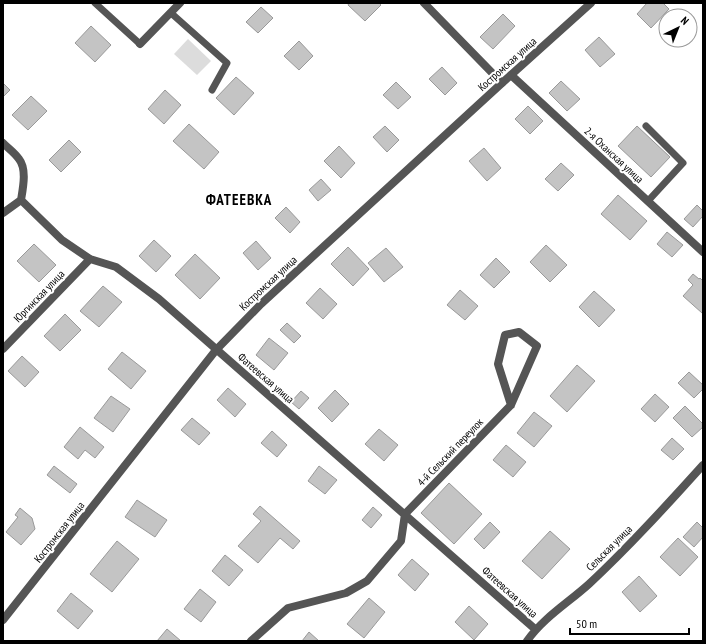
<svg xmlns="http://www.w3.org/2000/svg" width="706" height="644" font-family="'PT Sans Narrow',sans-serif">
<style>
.green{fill:#dcdcdc}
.building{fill:#c4c4c4;stroke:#999}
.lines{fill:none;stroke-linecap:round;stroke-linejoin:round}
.service{stroke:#555;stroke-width:7}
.minor{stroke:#555;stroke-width:8}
.tertiary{stroke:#555;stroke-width:8}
.labels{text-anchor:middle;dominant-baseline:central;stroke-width:4;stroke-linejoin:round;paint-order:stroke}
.street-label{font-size:11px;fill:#000;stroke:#fff}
.district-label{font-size:15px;font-weight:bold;letter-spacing:1px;fill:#000;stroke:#fff}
</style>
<rect width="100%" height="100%" fill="#fff"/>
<path class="green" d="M188,39L211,61L197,75L174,54Z"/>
<path class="building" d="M349,3H379L381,5L365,21L348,5Z
M647,3H663L669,9L651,28L637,14Z
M261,7L273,18L258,33L246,22Z
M503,14L515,26L493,49L480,37Z
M91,26L111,45L95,62L75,43Z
M599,37L615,54L600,67L585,50Z
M299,41L313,56L299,70L284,56Z
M442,67L457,83L445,95L429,79Z
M236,77L254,93L234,115L216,98Z
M561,81L580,99L567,111L549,93Z
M396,82L411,97L398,109L383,95Z
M3,83L10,90L3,97Z
M165,90L181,105L164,124L148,109Z
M31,96L47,111L28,130L12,115Z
M528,106L543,121L530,134L515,119Z
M189,124L219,152L204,169L173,141Z
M385,126L399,140L387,152L373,137Z
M637,126L670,157L651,177L618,146Z
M69,140L81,152L61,172L49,160Z
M339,146L355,163L341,178L324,161Z
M484,148L501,168L487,181L469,161Z
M561,163L574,175L558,191L545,179Z
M321,179L331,190L318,201L309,190Z
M618,195L647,221L630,240L601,214Z
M697,205L703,211V216L693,227L684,219Z
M286,207L300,222L290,233L275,218Z
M667,232L683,245L672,257L657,244Z
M154,240L171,256L156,272L139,256Z
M256,241L271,258L258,270L243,253Z
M34,244L56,265L39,282L17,261Z
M546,245L567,265L550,282L530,262Z
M348,247L369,269L353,286L331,264Z
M386,248L403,267L384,282L368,263Z
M195,254L220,278L200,299L175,275Z
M496,258L510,272L494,288L480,275Z
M693,274L699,279L700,278L703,281V312L702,313L683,296L693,285L688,280Z
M103,286L122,302L99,327L80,311Z
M320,288L337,304L323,319L306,303Z
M460,290L478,306L465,320L447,305Z
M594,291L615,310L599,327L579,307Z
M65,314L81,330L60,351L44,336Z
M287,323L301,336L294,343L280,330Z
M269,338L288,353L274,370L256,355Z
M122,352L146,371L131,389L108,369Z
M22,356L39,372L25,387L8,371Z
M577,365L595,381L567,412L550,396Z
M689,372L703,385V389L694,398L678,383Z
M228,388L246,404L235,417L217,400Z
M335,390L349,404L332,422L318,408Z
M301,391L309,398L299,409L291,402Z
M655,394L669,407L655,422L641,409Z
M111,396L130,409L113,432L94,418Z
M685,406L703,424V427L692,437L673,418Z
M534,412L552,426L534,447L517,433Z
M192,418L210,433L199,445L181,430Z
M80,427L104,447L95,458L85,450L78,459L64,447Z
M379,429L398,445L384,461L365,444Z
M272,431L287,445L277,457L261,443Z
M672,438L684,449L673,460L661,450Z
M506,445L526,462L513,477L493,460Z
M54,466L77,484L70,493L47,475Z
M319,466L337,480L325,494L308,481Z
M449,483L482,514L454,544L421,513Z
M137,500L167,520L155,537L125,517Z
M260,506L300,541L293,549L280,538L258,563L238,546L261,521L253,514Z
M373,507L382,515L371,528L362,520Z
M20,508L32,518L35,529L21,545L6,532L18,517L15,515Z
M490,522L500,532L484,549L474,539Z
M697,522L703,528V537L694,547L683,537Z
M550,531L570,549L542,579L522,561Z
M678,538L698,557L680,576L660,557Z
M117,541L139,559L112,592L90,574Z
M225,555L243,570L229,586L212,571Z
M412,559L429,574L415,591L398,575Z
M639,576L657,596L640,612L622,592Z
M200,589L216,602L201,622L184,609Z
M71,593L93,611L78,629L57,611Z
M369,598L385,612L364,638L347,624Z
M469,606L488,624L474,640L455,622Z
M167,629L181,641H157Z
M309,632L319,641H302Z"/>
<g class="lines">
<path class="service" d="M95,3L140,44
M171,13L227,63L212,90
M646,126L683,163L648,201"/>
<path class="minor" d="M424,3L502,83
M140,44L180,3
M511,75L703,252
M3,143C8,148 15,153 19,159C27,169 23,188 21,200L62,240L90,259L116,267L159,299L535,629
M3,213L21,200
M3,349L90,259
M251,641L288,608L346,593L367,581L401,541L405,514L511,405L537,346L519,332L505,335L498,364L511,405
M527,641C543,618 568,603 589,584C629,547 667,505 703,465"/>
<path class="tertiary" d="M3,620L216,350L261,304L502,83L591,3"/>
</g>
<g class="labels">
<g class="street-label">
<text transform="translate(507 64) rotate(-42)">Костромская улица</text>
<text transform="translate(614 155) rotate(43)">2-я Оханская улица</text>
<text transform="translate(268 283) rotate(-43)">Костромская улица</text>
<text transform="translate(39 296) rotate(-46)">Юргинская улица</text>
<text transform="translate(266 378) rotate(41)">Фатеевская улица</text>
<text transform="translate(450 452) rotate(-46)">4-й Сельский переулок</text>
<text transform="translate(59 532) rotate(-52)">Костромская улица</text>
<text transform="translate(609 548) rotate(-45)">Сельская улица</text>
<text transform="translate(510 592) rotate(42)">Фатеевская улица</text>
</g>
<g class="district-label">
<text x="239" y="199">ФАТЕЕВКА</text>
</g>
</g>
<rect width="706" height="644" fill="none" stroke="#000000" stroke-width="8"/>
<g transform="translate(678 28) rotate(43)"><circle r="19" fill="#ffffff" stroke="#999999"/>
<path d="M0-3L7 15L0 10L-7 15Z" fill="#000000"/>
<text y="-6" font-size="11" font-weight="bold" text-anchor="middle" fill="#000000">N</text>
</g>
<path d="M570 628v6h119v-6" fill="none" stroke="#000000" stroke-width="2"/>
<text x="576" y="628" font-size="12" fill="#000000" stroke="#ffffff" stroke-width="3" paint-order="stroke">50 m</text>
</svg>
